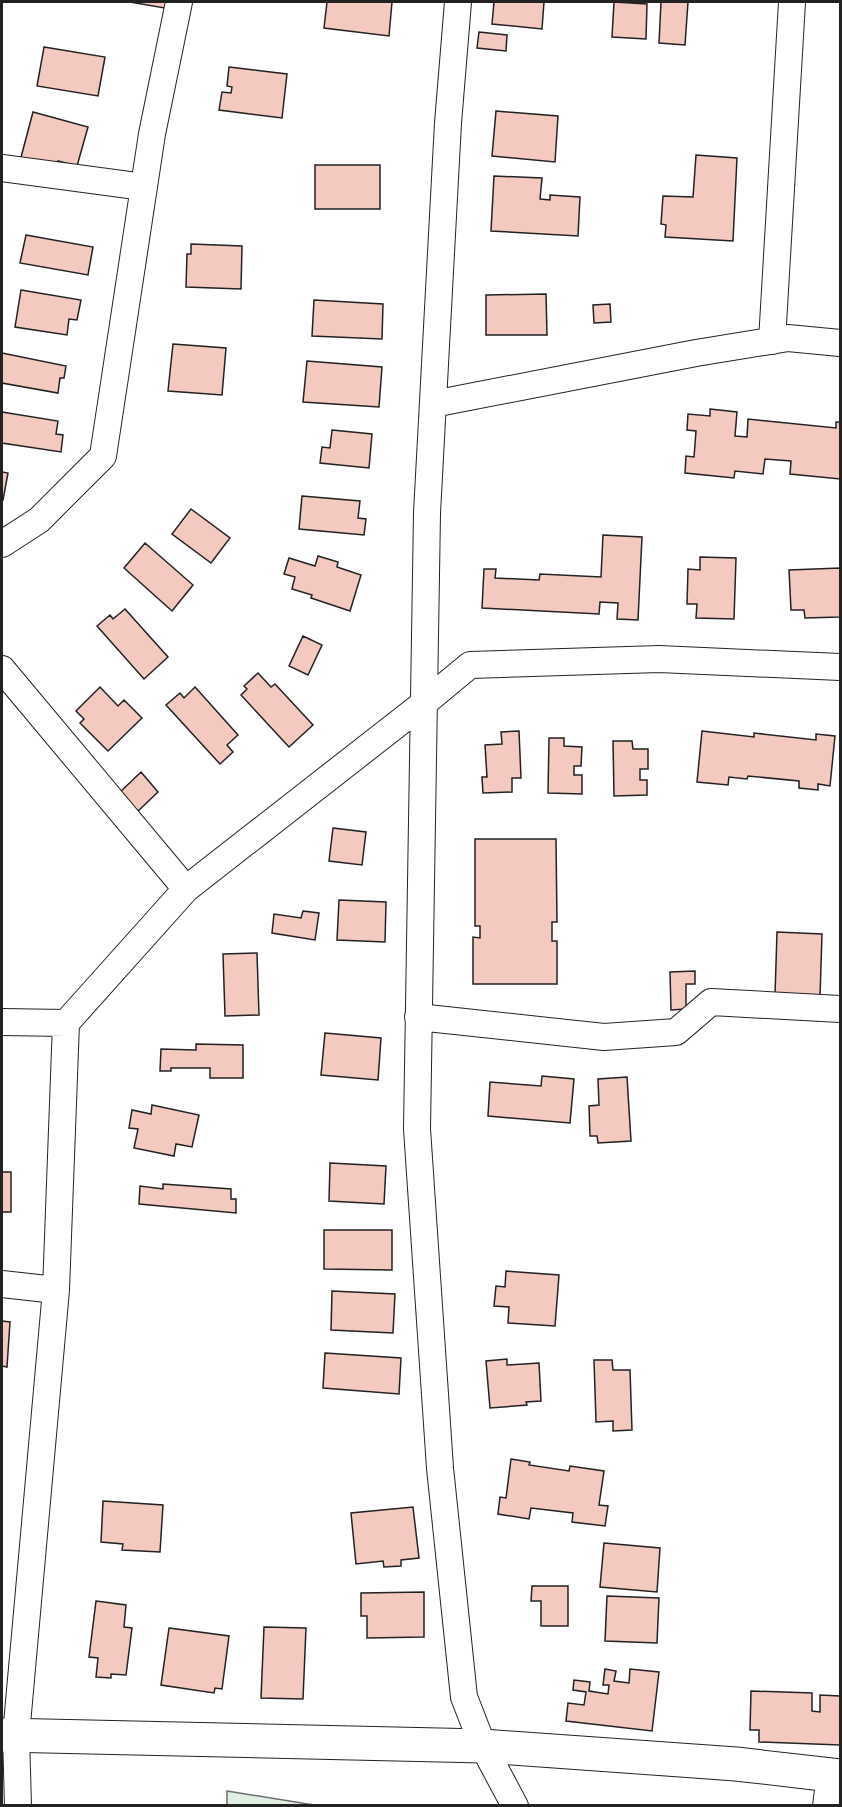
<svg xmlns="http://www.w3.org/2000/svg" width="842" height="1807" font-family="'Source Sans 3',sans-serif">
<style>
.green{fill:#e0efe3;stroke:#6f6f6f;stroke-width:1.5}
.building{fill:#f3c9c0;stroke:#222;stroke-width:1.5}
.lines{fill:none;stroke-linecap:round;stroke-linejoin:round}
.street-casing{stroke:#222;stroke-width:28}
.secondary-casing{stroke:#222;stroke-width:35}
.street{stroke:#fff;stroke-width:26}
.secondary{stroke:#fff;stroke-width:33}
</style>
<rect width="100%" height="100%" fill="#fff"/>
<path class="green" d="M227,1791L314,1805H227Z"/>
<path class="building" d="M130,2H171L170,9Z
M327,2H392L389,36L324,28Z
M494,2H544L542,29L492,24Z
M614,2L647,4L646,39L612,37Z
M661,2H688L685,45L659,43Z
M479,32L507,35L506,51L477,48Z
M44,47L105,57L98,96L37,86Z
M229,67L287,74L282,118L219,110L222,92L231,93L232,87L227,86Z
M496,111L558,116L555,162L492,156Z
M33,112L88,127L77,166L58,161L55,171L20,161Z
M696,155L737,158L733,241L665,237L666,225L661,224L663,196L693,197Z
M315,165H380V209H315Z
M494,176L542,178L540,199L550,200V195L580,197L578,236L491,231Z
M26,235L93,247L88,275L20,263Z
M191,244L242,246L241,289L186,287L187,254H191Z
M21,290L81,300L77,320L69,319L67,335L15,327Z
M546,294L547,335H486V295Z
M314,300L383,304L382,339L312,336Z
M610,304L611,322L594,323L593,305Z
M173,344L226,348L222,395L168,391Z
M2,353L66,366L64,378H60L58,393L2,383Z
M307,361L382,367L379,407L303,402Z
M710,409L737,412L735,436L747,437L748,419L836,428V422H840V479L790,474L791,461L765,459L763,474L735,471L734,478L685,473L686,456L694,457L696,431L687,430L688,414L710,416Z
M2,412L58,421L56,434L63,435L61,452L2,443Z
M332,430L372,434L369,468L320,463L322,447L330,448Z
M2,472L8,473L3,500H2Z
M302,496L360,501L358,518L366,519L364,535L299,529Z
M191,509L230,538L211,563L172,534Z
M603,535L642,537L638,620L617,619L618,603L600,602L599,614L482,608L484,569H496L495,578L539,580L540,574L601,577Z
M145,543L193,585L172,611L124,568Z
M318,556L338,562L337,567L361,575L350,611L311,598L312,595L292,589L295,577L284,574L289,558L315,566Z
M700,557L736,558L734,619L696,618L697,604H687L688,569L700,570Z
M840,568V617L805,618L804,610H791L789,570Z
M125,609L168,657L144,679L97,626L110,615L113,619Z
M303,636L322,645L308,675L289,666Z
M258,673L271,687L275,684L313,725L289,747L241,695L247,689L244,686Z
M100,687L118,706L124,700L142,718L108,751L80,723L84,719L76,711Z
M195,687L238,735L227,745L233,752L220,764L166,705L180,693L184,698Z
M519,731L521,778H512V792L483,793L482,777H487L485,745L502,744L501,732Z
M702,731L754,737V733L816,740V734L835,736L830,786L818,784V790L799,788V781L748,776L747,779L729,777L728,785L697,782Z
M549,738H564V746L582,747L581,766H574V775H582V794L548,793Z
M613,741H632L633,749H648V769H640V780H647V795L614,796Z
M141,772L158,792L136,813L118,794Z
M333,828L366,832L362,865L329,861Z
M475,839H556L557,922H552V941H557V984H473V937L480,938V926H475Z
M339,900L386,902L385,942L337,940Z
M303,911L319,913L315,940L272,933L274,914L301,918Z
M777,932L822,934L820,997L775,995Z
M257,953L259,1015L225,1016L223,954Z
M695,971V984H686V1009L671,1010L670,972Z
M325,1033L381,1038L378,1080L321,1075Z
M196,1044L243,1045V1078H210V1068H171V1071H160L161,1049L196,1050Z
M542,1076L574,1079L570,1123L488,1116L490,1082L541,1086Z
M627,1077L631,1141L598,1143L597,1136H590L589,1106L599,1105L598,1079Z
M152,1105L199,1115L192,1147L176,1144L174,1156L134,1148L138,1129L129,1128L132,1110L151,1114Z
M330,1163L386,1166L384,1204L329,1201Z
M2,1172H11V1212H2Z
M163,1184L231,1189V1199H236V1213L139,1204L140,1186L163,1189Z
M324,1230H392V1270L324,1269Z
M506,1271L559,1275L555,1326L508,1323L509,1307L494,1306L496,1286L505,1287Z
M332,1291L395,1294L393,1333L331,1330Z
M2,1321L10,1322L7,1367L2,1366Z
M325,1353L401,1358L399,1394L323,1388Z
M507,1359V1365L539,1363L541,1401L526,1402L527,1405L490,1408L486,1361Z
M594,1360H612L613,1370H630L632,1430L613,1431V1421L596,1422Z
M511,1459L530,1462L529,1465L569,1471L570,1466L604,1471L599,1505L608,1506L605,1526L572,1522L573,1513L531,1508L529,1519L498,1514L500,1497L506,1498Z
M103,1501L163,1505L160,1552L122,1550L123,1544L101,1542Z
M413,1507L419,1558L401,1560V1566L384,1567L383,1561L356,1564L351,1513Z
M604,1543L660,1548L657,1592L600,1587Z
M532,1586H568V1626H541V1601H531Z
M424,1592V1637L367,1638V1616H361V1593Z
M607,1596L659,1598L657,1643L605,1641Z
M96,1601L126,1605L124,1627L132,1628L126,1675L111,1674V1678L96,1677L98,1658L89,1657Z
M264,1627L306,1628L303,1699L261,1698Z
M169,1628L229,1636L222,1689L215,1688L214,1693L161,1685Z
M605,1669L616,1671L614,1681L629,1683L630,1669L659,1672L652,1731L566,1721L568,1703L584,1705L586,1692L573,1690L574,1680L590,1682L589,1691L608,1694L609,1685H603Z
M751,1691L812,1693V1711L820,1712V1695L840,1696V1745L759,1742V1730H750Z"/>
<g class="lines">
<g class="street-casing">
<path id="street" d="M458,2L448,123L427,513L417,1129L440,1468L464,1697L483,1746L515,1806
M2,168L144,187
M772,341L792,2
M433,404L696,353L788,338L840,343
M2,544L39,520L103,456L152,134L179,2
M2,669L186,889
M418,1017L604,1037L676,1032L711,1002L840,1009
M2,1022L66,1023
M2,1284L56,1290
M18,1806L16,1735L56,1290L66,1023L186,889L423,704L470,665L659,659L840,667
M826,1806L830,1775"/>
</g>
<g class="secondary-casing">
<path id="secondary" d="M2,1735L483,1746L736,1764L840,1776"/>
</g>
<use href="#street" class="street"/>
<use href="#secondary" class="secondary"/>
</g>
<rect width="842" height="1807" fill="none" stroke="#222222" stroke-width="6"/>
</svg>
